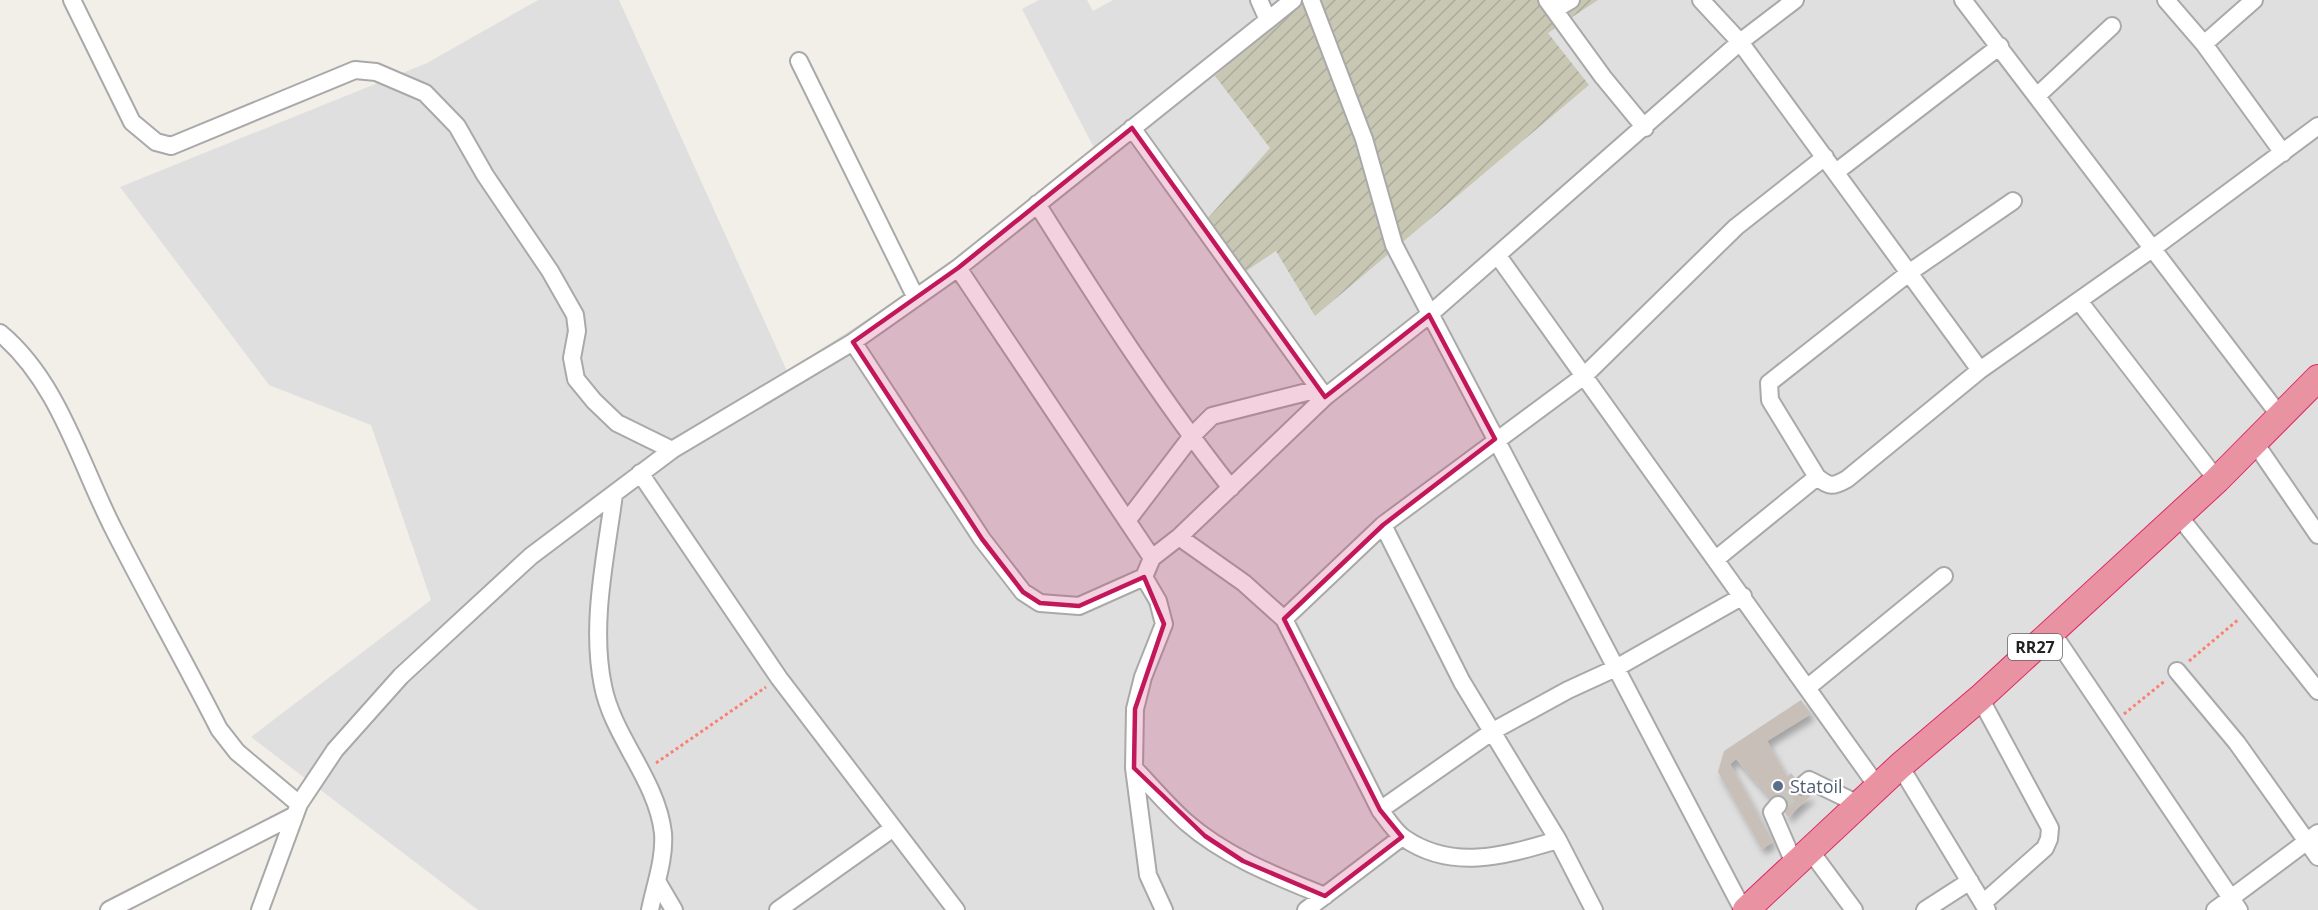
<svg xmlns="http://www.w3.org/2000/svg" width="2318" height="910" font-family="'Open Sans',sans-serif">
<style>
.residential{fill:#e0dfdf}
.construction{fill:url(#construction-furrows)}
.building{fill:#c7bfb8;filter:url(#shadow)}
.lines{fill:none;stroke-linecap:round;stroke-linejoin:round}
.minor-tunnel{stroke:#c8c6c1;stroke-width:16;stroke-dasharray:16 8;stroke-linecap:butt}
.minor-casing{stroke:#a9a9a9;stroke-width:20}
.highway-casing{stroke:#dc2a67;stroke-width:28}
.path{stroke:#fa8072;stroke-width:3;stroke-dasharray:3 3;stroke-linecap:butt}
.minor{stroke:#fff;stroke-width:16}
.highway{stroke:#e892a2;stroke-width:26}
.marked{fill:#c2185b;fill-opacity:0.2;stroke:#c2185b;stroke-width:4.5;stroke-linejoin:round}
.service-dot{fill:#5c6f8a;stroke:#fff;stroke-width:2}
.labels{text-anchor:middle;dominant-baseline:central;stroke-width:4.5;stroke-linejoin:round;paint-order:stroke}
.shield{fill:#fff;stroke:#646464;stroke-width:1.5}
.shield-label{font-size:16px;font-weight:bold;fill:#222}
.service-label{font-size:18px;fill:#4e5e75;stroke:#fff;text-anchor:start}
</style>
<defs>
<pattern id="construction-furrows" width="10" height="10" patternUnits="userSpaceOnUse" patternTransform="scale(1.5)"><rect width="10" height="10" fill="#c7c7b4"/><path d="M-1 1l2-2M0 10L10 0M9 11l2-2" fill="none" stroke="#abab9a"/></pattern>
<filter id="shadow"><feDropShadow dx="3.5" dy="6" stdDeviation="3" flood-color="#0004"/></filter>
</defs>
<rect width="100%" height="100%" fill="#f2efe9"/>
<path class="residential" d="M538,0H619L787,371L949,267L1094,148L1022,9L1039,0H1087L1093,11L1113,0H2318V910H478L251,737L431,600L371,425L269,385L120,187L427,63Z"/>
<path class="construction" d="M1297,0H1598L1548,33L1589,85L1315,316L1276,251L1243,273L1208,218L1270,148L1215,76Z"/>
<path class="building" d="M1801,700L1811,714L1767,741L1787,777L1791,773L1795,778L1792,783L1794,792L1799,796L1809,794L1811,796L1788,817L1785,813L1788,806L1785,797L1779,795L1771,798L1736,759L1730,764L1773,842L1762,849L1718,772L1724,751Z"/>
<g class="lines">
<path class="minor-tunnel" d="M1778,805L1802,786"/>
<g class="minor-casing">
<path id="minor" d="M72,0L132,122L156,142L171,146L355,70L376,72L425,93L457,126L485,175L550,271L575,315L577,331L572,358L576,379L594,401L617,423L672,450
M1259,0L1268,20
M1311,0L1364,139L1394,245L1743,910
M1547,0L1603,77L1645,128
M1701,0L1740,42L1980,370
M1963,0L2280,416
M2166,0L2204,44L2283,153
M1554,10L1571,0
M2204,44L2254,0
M799,61L915,296
M2037,96L2112,26
M1132,128L1325,397
M1836,172L2000,46
M2013,201L1910,272L1769,383L1770,400L1817,477C1829,487 1833,487 1847,479L1980,370L2152,249L2318,126
M1037,204C1098,301 1160,398 1231,488
M1498,256L1877,786
M958,268L1152,558
M2079,301L2217,480
M0,333C59,382 80,464 114,530C148,597 185,662 219,729L237,752L299,804
M853,342L982,539L1023,592L1040,603L1079,606L1144,577
M2255,443L2318,535
M640,473L779,678L956,910
M614,494C606,556 590,624 603,686C613,737 657,780 663,833C665,859 655,885 650,910
M2178,515L2318,691
M1127,521L1191,437L1212,416L1319,389
M1383,525L1462,682L1558,840L1594,910
M1179,537L1244,583L1284,619L1380,810C1387,819 1395,832 1404,838C1453,872 1506,855 1558,840
M1716,559L1817,477
M1284,619L1383,525L1584,376L1736,227L1825,157
M2051,631L2239,910
M2177,671L2237,743L2318,857
M1807,688L1944,576
M1980,698L2050,828L2049,839L2045,848L1983,903
M1900,766L1987,910
M1134,768C1151,786 1168,806 1186,822C1226,857 1276,876 1325,896
M1802,786L1809,780L1858,804
M1778,805L1772,812L1794,863
M1380,810L1493,731L1568,690L1616,668L1743,596
M1809,849L1854,910
M657,881L674,910
M109,910L295,815
M260,910L299,804L335,750L401,676L531,556L672,450L853,342L958,268L1293,0
M778,910L892,829
M1164,910L1148,875L1134,768L1135,709L1143,677L1164,624L1158,601L1144,577L1152,558L1179,537L1325,397L1429,315L1740,42L1795,0
M1306,910L1402,837
M1925,910L1970,881
M2215,910L2318,833"/>
</g>
<g class="highway-casing">
<path id="highway" d="M1746,910L1900,766L1980,698L2217,480L2318,378"/>
</g>
<path class="path" d="M2189,661L2239,619
M2124,714L2166,680
M656,763L766,687"/>
<use href="#minor" class="minor"/>
<use href="#highway" class="highway"/>
</g>
<path class="marked" d="M1132,128L1325,397L1429,315L1495,439L1383,525L1284,619L1380,810L1402,837L1325,896L1243,861L1205,836L1134,768L1135,709L1164,624L1144,577L1079,606L1040,603L1023,592L982,539L853,342L958,268Z"/>
<circle class="service-dot" cx="1778" cy="786" r="6"/>
<g class="labels">
<rect class="shield" x="2008" y="634" width="54" height="26" rx="4.5"/>
<g class="shield-label">
<text x="2035" y="647">RR27</text>
</g>
<g class="service-label">
<text x="1790" y="786">Statoil</text>
</g>
</g>
</svg>
